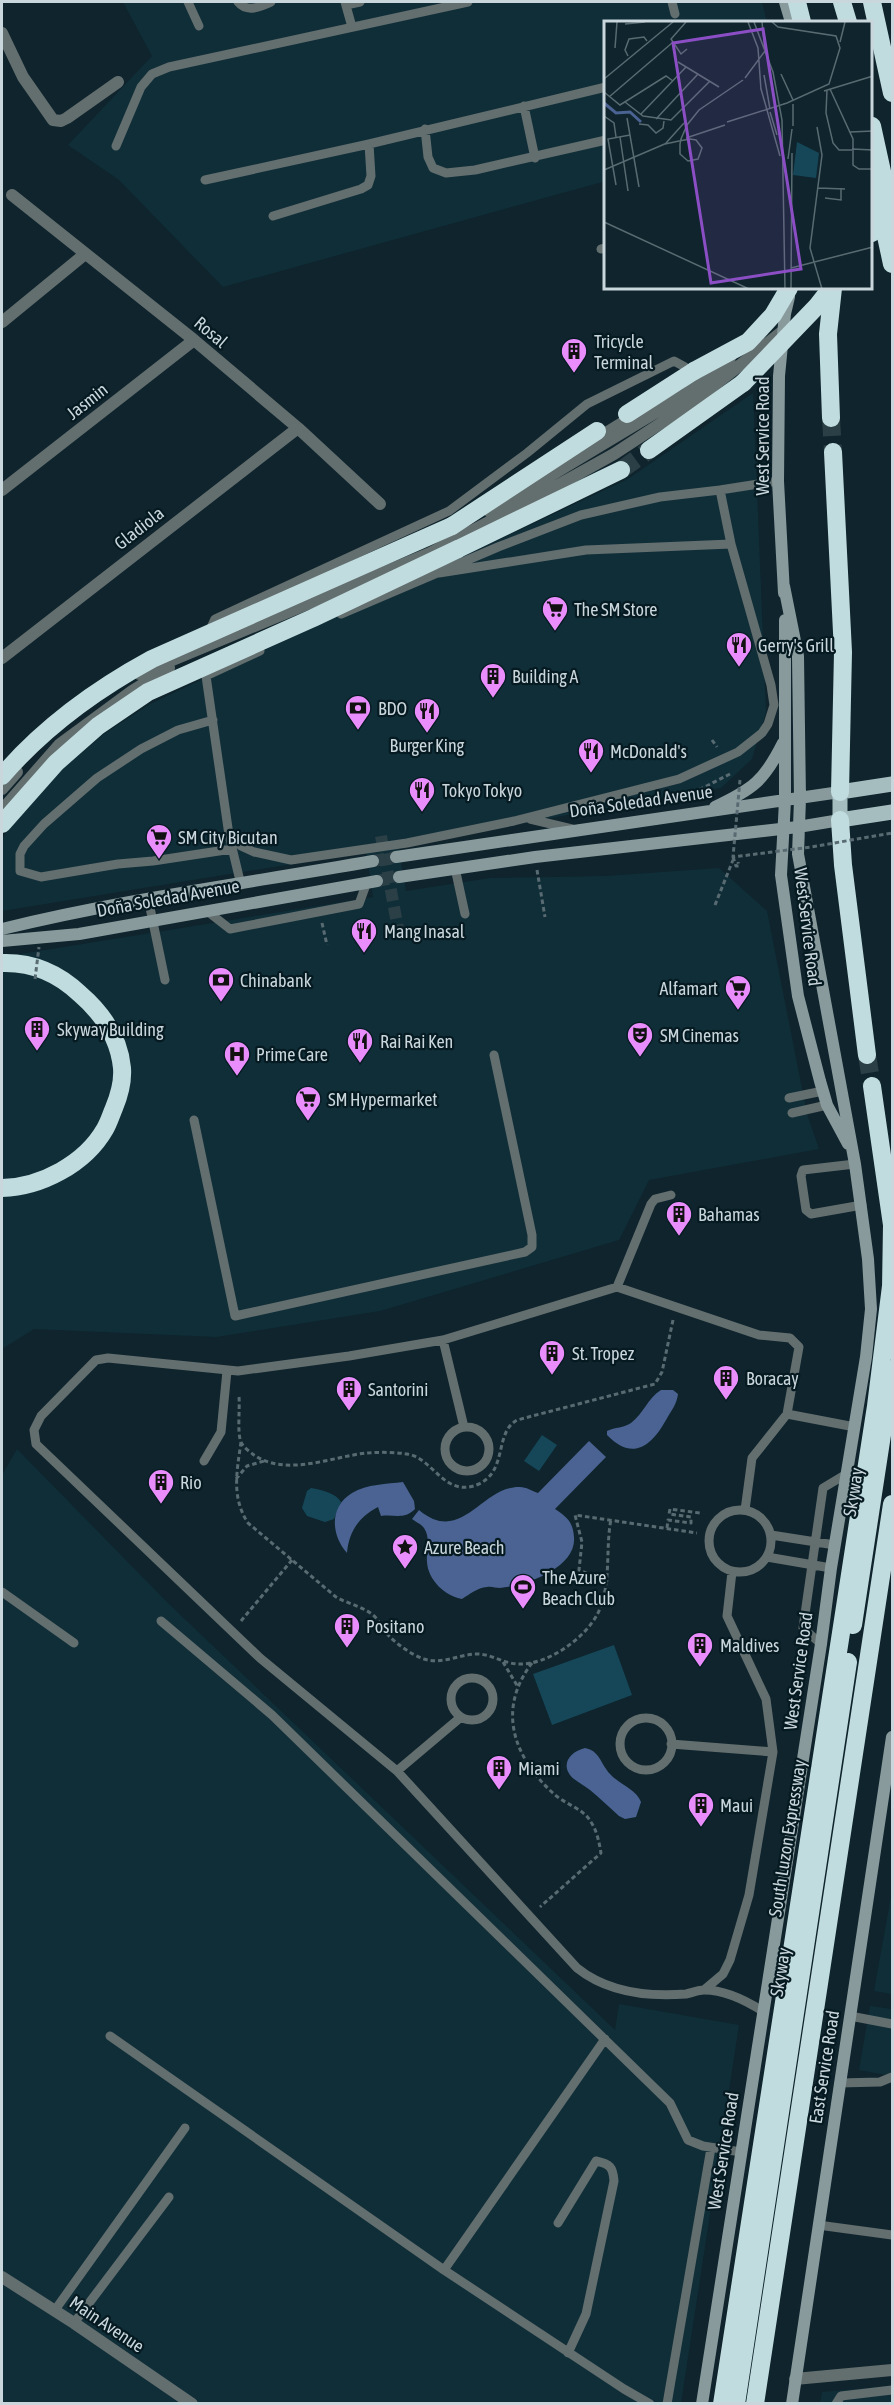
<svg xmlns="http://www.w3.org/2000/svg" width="894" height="2405" font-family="'Asap Condensed',sans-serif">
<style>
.built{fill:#102e38}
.green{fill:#154758}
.water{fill:#4b6392}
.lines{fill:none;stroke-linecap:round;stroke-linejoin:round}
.pedestrian-tunnel{stroke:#2b3f46;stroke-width:12;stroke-dasharray:12 6;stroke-linecap:butt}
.secondary-tunnel{stroke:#2b3f46;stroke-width:12;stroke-dasharray:12 6;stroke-linecap:butt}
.motorway-tunnel{stroke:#2b3f46;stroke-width:18;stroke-dasharray:18 9;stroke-linecap:butt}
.path{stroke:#596b72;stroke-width:3;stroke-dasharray:4.5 3;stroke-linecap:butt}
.service{stroke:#636e6f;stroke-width:9}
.minor{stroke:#636e6f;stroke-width:12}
.secondary{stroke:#889a9c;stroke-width:12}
.primary{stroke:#a5bdbf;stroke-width:15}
.motorway{stroke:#c0dcdf;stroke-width:18}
.path-bridge{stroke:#596b72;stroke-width:3;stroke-dasharray:4.5 3;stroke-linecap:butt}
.motorway-bridge{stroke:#c0dcdf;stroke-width:18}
.labels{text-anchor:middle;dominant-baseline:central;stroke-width:4.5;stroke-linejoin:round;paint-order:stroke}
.street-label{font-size:18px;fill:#c9d6db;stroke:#061a22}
.poi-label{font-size:18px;fill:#c9d6db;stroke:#061a22;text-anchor:start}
.inset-river{fill:none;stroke:#4b6392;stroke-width:3}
.inset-road{fill:none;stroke:#596b72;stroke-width:1.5}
.view{fill:#8b4ec5;fill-opacity:0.15;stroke:#8b4ec5;stroke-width:3}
.inset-edge{fill:none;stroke:#c9d6db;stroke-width:3}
</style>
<rect width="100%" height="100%" fill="#0f242c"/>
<path class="built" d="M123,2H762L767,22H606V181L223,287L119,180L68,145L152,56Z
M753,393L766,712L752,759L721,788L398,845L406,891L490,878L606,876L719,868L767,911L807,1114L819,1149L649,1180L619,1240L380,1311L216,1337L34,1329L2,1349V957L373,897L366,852L2,911V839L8,830L62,769L104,734L150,704L628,479Z
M17,1449L169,1604L615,2030L619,2004L739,2025L681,2403L2,2404V1475Z
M892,1891V1994L874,1991Z
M870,2006L892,2009V2076L859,2070Z
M892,2386V2403L820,2404L822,2392Z"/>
<path class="green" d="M542,1435L557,1445L539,1471L524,1461Z
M311,1488C322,1490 336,1493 341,1502L334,1519L325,1522L307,1516L302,1508L307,1491Z
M614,1645L632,1695L552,1725L533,1674Z"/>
<path class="water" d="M661,1390H673L678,1394C677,1404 671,1411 666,1420C651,1447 632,1461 607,1435V1431C615,1427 624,1428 631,1423C643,1414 648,1398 661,1390Z
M589,1441L606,1457L555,1509C567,1517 573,1522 574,1537C577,1568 525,1586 500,1588C496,1588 491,1586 487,1587C477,1588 470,1594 462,1599C445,1596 428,1580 427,1562C426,1550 431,1539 424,1528C421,1524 416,1522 412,1519L419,1510C462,1546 481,1486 520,1487C526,1487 532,1491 538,1493Z
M403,1482L414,1501L415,1509C404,1520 395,1514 381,1516L378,1507C359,1517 349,1531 347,1553C331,1535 329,1507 352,1493C367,1484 387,1484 403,1482Z
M585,1748C600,1751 600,1763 610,1774C619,1784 636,1789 641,1802L636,1817L625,1819L619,1816C609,1807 600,1798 590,1790C585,1786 579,1783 574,1779C559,1766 569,1752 585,1748Z"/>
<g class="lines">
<path class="pedestrian-tunnel" d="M381,836L398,929"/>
<path class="secondary-tunnel" d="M373,861L396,857
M377,881L399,877"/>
<path class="motorway-tunnel" d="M831,418L833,452
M621,470L649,450
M867,1055L872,1086"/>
<path class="path" d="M712,740L717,747
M681,801V799L730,774
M733,857L736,866H739L738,862
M537,870L545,917
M715,905L733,860
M322,923L327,945
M239,1397C240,1408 237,1433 241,1442C243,1447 250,1452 254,1455C286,1477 331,1457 366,1453C379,1452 394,1452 407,1454C434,1458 444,1499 479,1484C508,1470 494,1433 517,1420L655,1384L662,1372L673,1320
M241,1442C237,1471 231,1497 248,1523L336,1597C348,1604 362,1606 373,1615C380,1621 383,1630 389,1636C398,1645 412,1655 424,1659C443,1665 459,1654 477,1654C491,1654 503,1663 517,1664C546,1666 585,1639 598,1613C612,1583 605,1551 611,1519
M236,1479L247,1466L264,1461
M667,1528L668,1520L691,1523V1517L669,1514L670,1509L700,1513
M608,1582L579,1570L582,1542L575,1515L697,1533
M241,1621L292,1560
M503,1662L518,1687
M532,1663C496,1710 514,1758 554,1794C566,1805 583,1808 591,1822C597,1831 599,1842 601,1853L540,1907"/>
<path class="service" d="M188,2L199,26
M238,2C247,13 260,7 271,2
M345,2L352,27
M672,2L675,14
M346,5L360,2
M524,106L535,158
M425,129L428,157L433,168L446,173L475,170L606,140
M116,146L141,87L152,74L169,67L468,2
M205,180L369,144L606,87
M273,216L361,189L368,185L371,176L369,144
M601,249L606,248
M595,438L632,415
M720,490L731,544
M341,614L498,547L581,515L660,497L720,490L778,481
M209,632L215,619L449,511L527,453L587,404L674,361L685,367L684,375
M213,720L178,730L141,749L97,778L44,824L24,846L20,854V871L41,877L118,864L153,861L232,849
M530,819L572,829
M229,835L241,846L254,852L291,860L407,843L514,821L679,779L738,752L762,733L768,724L774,705L771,685L731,544L586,550L439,573
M455,868L465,914
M241,885L229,835L206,676L260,651
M148,898L165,980
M207,911L230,929L359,904L367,882
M789,1098L823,1091
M792,1113L827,1105
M194,1120L235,1316L525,1252L532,1247V1235L494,1055
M855,1164L803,1170L801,1176L806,1210L811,1214L862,1205
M617,1287L651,1204L655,1199L671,1195
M443,1340L464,1427
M787,1414L855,1427
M445 1449a22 22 0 1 1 44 0a22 22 0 1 1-44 0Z
M204,1461L221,1432L227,1371
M709 1541a31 31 0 1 1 62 0a31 31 0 1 1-62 0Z
M745,1510L752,1458L787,1414L799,1347L790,1338L759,1335L617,1287L443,1340L349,1356L238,1371L108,1358L96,1360L41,1416L34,1430L36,1444L260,1658L397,1771L577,1968C607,1992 648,1997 686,1994C692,1993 698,1990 704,1990C724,1990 747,2001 764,2012
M771,1535L835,1545
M767,1557L831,1568
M2,1592L74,1643
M161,1621L272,1715L670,2103L688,2140L703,2146L741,2152
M821,1644L803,1628L823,1488L848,1473
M451 1699a21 21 0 1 1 42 0a21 21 0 1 1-42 0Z
M620 1744a26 26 0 1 1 52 0a26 26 0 1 1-52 0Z
M671,1744L773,1752
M397,1771L461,1717
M704,1990L723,1974L730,1960L749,1895L773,1752L766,1699L727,1616L732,1572
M850,2016L892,2024
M110,2036L444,2270L624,2389L650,2404
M839,2083L880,2082L892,2077
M558,2223L596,2161C610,2164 613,2167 614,2181L586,2314L568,2353
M818,2225L892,2235
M444,2270L605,2039
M55,2310L185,2128
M74,2323L169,2197
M667,2404L711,2148
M836,2404L841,2396L892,2390"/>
<path class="minor" d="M2,33L23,77L53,120L61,121L67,118L118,82
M12,195L194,340L298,428L380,504
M2,322L85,254
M2,490L194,340
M490,512L686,394L730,358
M2,658L298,428
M139,674L430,553L553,488L614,454L692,403L783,331
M2,789L17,772
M2,810L60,744L132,691L169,668
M2,2277L74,2323L192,2404
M795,2379L892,2370"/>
<path class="secondary" d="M785,2L791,22
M784,593L778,481L779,376L785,314L789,297
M785,620V801L781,875L798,996L820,1081L827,1105L848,1144
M715,807C753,789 764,781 783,743
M396,857L840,792
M399,877L535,857L798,827L840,820
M2,929C124,899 249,883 373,861
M2,941L79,934L377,881
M702,2404L821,1644L831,1568L866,1357L871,1309L868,1259L855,1164L798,854L800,799L798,656L784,586
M792,2404L892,1737"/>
<path class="primary" d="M892,784L840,792V820L892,812"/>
<path class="motorway" d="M797,2L802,22
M842,2L848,22
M872,2L892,93
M872,171L892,264
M694,371L748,342L773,315L789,288
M831,418L828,334L833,288
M649,450L743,383
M833,452L843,652L840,792
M452,526L597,431
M458,549L621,470
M840,820L843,865L867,1055
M2,963C32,962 58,973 80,994C102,1013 119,1037 122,1068C123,1081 119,1096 114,1108C111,1115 109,1122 105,1129C85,1164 41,1187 2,1188
M872,1086L892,1225L891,1289
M722,2404L876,1406L892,1278
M736,2404L848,1662
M755,2404L892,1504"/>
<path class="path-bridge" d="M740,780L733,857L811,847L892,833
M35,979L39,947"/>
<path class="motorway-bridge" d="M872,126L892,217
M872,233L880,220L890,197
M743,383L817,306L831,288
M627,414L694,371
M2,776C44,727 95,690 152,659L452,526
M2,824L56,763L98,726L148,692L313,618L458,549
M853,1625L892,1369"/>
</g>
<defs>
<g id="building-pin" transform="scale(1.35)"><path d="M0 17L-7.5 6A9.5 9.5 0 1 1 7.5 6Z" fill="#ea8dfc" stroke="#061a22"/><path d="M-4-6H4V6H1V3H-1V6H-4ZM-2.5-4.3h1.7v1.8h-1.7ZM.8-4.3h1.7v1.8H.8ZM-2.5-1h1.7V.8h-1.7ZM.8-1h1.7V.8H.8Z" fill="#111"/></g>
<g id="supermarket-pin" transform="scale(1.35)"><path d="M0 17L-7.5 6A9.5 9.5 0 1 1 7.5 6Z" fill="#ea8dfc" stroke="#061a22"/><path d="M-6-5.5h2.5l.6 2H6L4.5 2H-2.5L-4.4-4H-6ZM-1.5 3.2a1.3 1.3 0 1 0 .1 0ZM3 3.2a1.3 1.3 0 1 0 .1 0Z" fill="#111"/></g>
<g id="restaurant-pin" transform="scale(1.35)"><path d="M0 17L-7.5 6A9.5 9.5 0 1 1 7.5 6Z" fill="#ea8dfc" stroke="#061a22"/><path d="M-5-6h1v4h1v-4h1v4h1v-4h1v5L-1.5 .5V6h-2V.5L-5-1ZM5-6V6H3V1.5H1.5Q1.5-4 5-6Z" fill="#111"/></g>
<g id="bank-pin" transform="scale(1.35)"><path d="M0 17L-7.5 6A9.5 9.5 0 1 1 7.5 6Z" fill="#ea8dfc" stroke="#061a22"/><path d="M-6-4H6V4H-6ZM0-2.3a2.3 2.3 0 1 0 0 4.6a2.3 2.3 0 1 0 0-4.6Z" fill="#111"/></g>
<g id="theatre-pin" transform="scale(1.35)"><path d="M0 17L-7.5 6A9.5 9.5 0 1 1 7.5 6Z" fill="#ea8dfc" stroke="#061a22"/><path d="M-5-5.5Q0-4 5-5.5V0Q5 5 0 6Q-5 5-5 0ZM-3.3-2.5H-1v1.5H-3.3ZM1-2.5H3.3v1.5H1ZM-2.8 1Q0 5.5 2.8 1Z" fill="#111"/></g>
<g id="hospital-pin" transform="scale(1.35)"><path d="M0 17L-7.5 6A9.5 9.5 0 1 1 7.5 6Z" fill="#ea8dfc" stroke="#061a22"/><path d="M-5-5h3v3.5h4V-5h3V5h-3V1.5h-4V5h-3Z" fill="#111"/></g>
<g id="sight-pin" transform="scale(1.35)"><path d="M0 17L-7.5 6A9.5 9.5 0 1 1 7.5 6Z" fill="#ea8dfc" stroke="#061a22"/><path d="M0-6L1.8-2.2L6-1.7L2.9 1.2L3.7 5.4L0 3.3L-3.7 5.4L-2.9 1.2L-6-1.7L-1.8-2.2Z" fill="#111"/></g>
<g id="stadium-pin" transform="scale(1.35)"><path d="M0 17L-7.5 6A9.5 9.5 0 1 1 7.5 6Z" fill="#ea8dfc" stroke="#061a22"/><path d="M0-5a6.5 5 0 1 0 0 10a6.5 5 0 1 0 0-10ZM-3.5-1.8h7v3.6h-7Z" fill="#111"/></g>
</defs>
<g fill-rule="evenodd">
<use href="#building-pin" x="574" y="351"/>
<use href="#supermarket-pin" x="555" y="609"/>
<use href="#restaurant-pin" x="739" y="645"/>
<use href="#building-pin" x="493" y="676"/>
<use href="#bank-pin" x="358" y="708"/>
<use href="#restaurant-pin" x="427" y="711"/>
<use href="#restaurant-pin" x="591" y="751"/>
<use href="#restaurant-pin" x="422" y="790"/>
<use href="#supermarket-pin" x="159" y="837"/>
<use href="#restaurant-pin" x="364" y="931"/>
<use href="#bank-pin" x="221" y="980"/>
<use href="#supermarket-pin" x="738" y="988"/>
<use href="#building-pin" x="37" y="1029"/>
<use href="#theatre-pin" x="640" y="1035"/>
<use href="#restaurant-pin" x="360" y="1041"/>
<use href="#hospital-pin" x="237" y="1054"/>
<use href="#supermarket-pin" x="308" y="1099"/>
<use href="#building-pin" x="679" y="1214"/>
<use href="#building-pin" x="552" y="1353"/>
<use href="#building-pin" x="726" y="1378"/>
<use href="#building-pin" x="349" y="1389"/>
<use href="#building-pin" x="161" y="1482"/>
<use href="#sight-pin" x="405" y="1547"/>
<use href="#stadium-pin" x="523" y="1587"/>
<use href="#building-pin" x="347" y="1626"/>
<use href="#building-pin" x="700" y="1645"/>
<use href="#building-pin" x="499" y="1768"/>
<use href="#building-pin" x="701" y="1805"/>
</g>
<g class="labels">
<g class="street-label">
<text transform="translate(211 332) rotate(40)">Rosal</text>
<text transform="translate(87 401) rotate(-38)">Jasmin</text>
<text transform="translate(762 436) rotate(-90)">West Service Road</text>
<text transform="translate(139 528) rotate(-38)">Gladiola</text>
<text transform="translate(641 801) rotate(-8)">Doña Soledad Avenue</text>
<text transform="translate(168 898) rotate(-10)">Doña Soledad Avenue</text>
<text transform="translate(808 927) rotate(83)">West Service Road</text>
<text transform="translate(853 1492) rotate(-81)">Skyway</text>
<text transform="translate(798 1671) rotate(-82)">West Service Road</text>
<text transform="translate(787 1838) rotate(-81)">South Luzon Expressway</text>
<text transform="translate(780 1972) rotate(-81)">Skyway</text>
<text transform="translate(824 2067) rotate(-81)">East Service Road</text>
<text transform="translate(723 2151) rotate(-81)">West Service Road</text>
<text transform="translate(107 2324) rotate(34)">Main Avenue</text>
</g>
<g class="poi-label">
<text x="594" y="341">Tricycle<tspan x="594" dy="21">Terminal</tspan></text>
<text x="574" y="609">The SM Store</text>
<text x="758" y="645">Gerry's Grill</text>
<text x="512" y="676">Building A</text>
<text x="378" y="708">BDO</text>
<text x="427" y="745" text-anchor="middle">Burger King</text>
<text x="610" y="751">McDonald's</text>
<text x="442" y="790">Tokyo Tokyo</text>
<text x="178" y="837">SM City Bicutan</text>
<text x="384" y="931">Mang Inasal</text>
<text x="240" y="980">Chinabank</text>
<text x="718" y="988" text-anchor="end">Alfamart</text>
<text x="57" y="1029">Skyway Building</text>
<text x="660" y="1035">SM Cinemas</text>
<text x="380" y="1041">Rai Rai Ken</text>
<text x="256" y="1054">Prime Care</text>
<text x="328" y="1099">SM Hypermarket</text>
<text x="698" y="1214">Bahamas</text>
<text x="572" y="1353">St. Tropez</text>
<text x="746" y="1378">Boracay</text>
<text x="368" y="1389">Santorini</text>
<text x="180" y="1482">Rio</text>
<text x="424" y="1547">Azure Beach</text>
<text x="542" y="1577">The Azure<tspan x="542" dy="21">Beach Club</tspan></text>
<text x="366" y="1626">Positano</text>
<text x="720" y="1645">Maldives</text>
<text x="518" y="1768">Miami</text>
<text x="720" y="1805">Maui</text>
</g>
</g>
<g transform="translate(604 21)">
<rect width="268" height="268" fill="#0f242c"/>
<path d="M193,121L215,132L212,157L189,154Z" fill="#154758"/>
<path class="inset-river" d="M0,82L12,92L26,91L37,101"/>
<path class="inset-road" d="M82,1L67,18L77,33L83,28M144,1L154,27L157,69M150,1L169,51L178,99L181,268M21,3L41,1M236,21L241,1M11,27L13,1M24,35L21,29L25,18L40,16L43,20M74,41L115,66M177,53L189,79M160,54L166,88M141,57L161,30L158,1M0,58L69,1M157,68L176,135M226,68L249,118V144L255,148H269M223,69L222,92L229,122L235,129H248M220,70L269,55M0,71L16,84L62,55L69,60M5,76L68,22M21,81L39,95L67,99L106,60M166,91L173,114M37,93L82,46M0,95L10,102L12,116M23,97L35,166M52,98L94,53M123,101L183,82L225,63L236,27L232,15L174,6L168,1M35,103L44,104L52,112L59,107L60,100M189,105V83M213,106L218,134L206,227L218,268M246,111L269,110M16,116L24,170M82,117L121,104M62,122L80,102M61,123L75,120L86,118L92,119L98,127L94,138L84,140L76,133V123L77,118L83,104L95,89L139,59M248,128L269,129M184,138L188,108M0,149L63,122M12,164L4,118L26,114M214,167L241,168M221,177L237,179V167M0,201L145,268M187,247L269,226M187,268L188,132"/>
<path class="view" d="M159,8L197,248L107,262L69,22Z"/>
<rect width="268" height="268" class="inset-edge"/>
</g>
<rect width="894" height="2405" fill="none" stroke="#c9d6db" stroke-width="6"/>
</svg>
